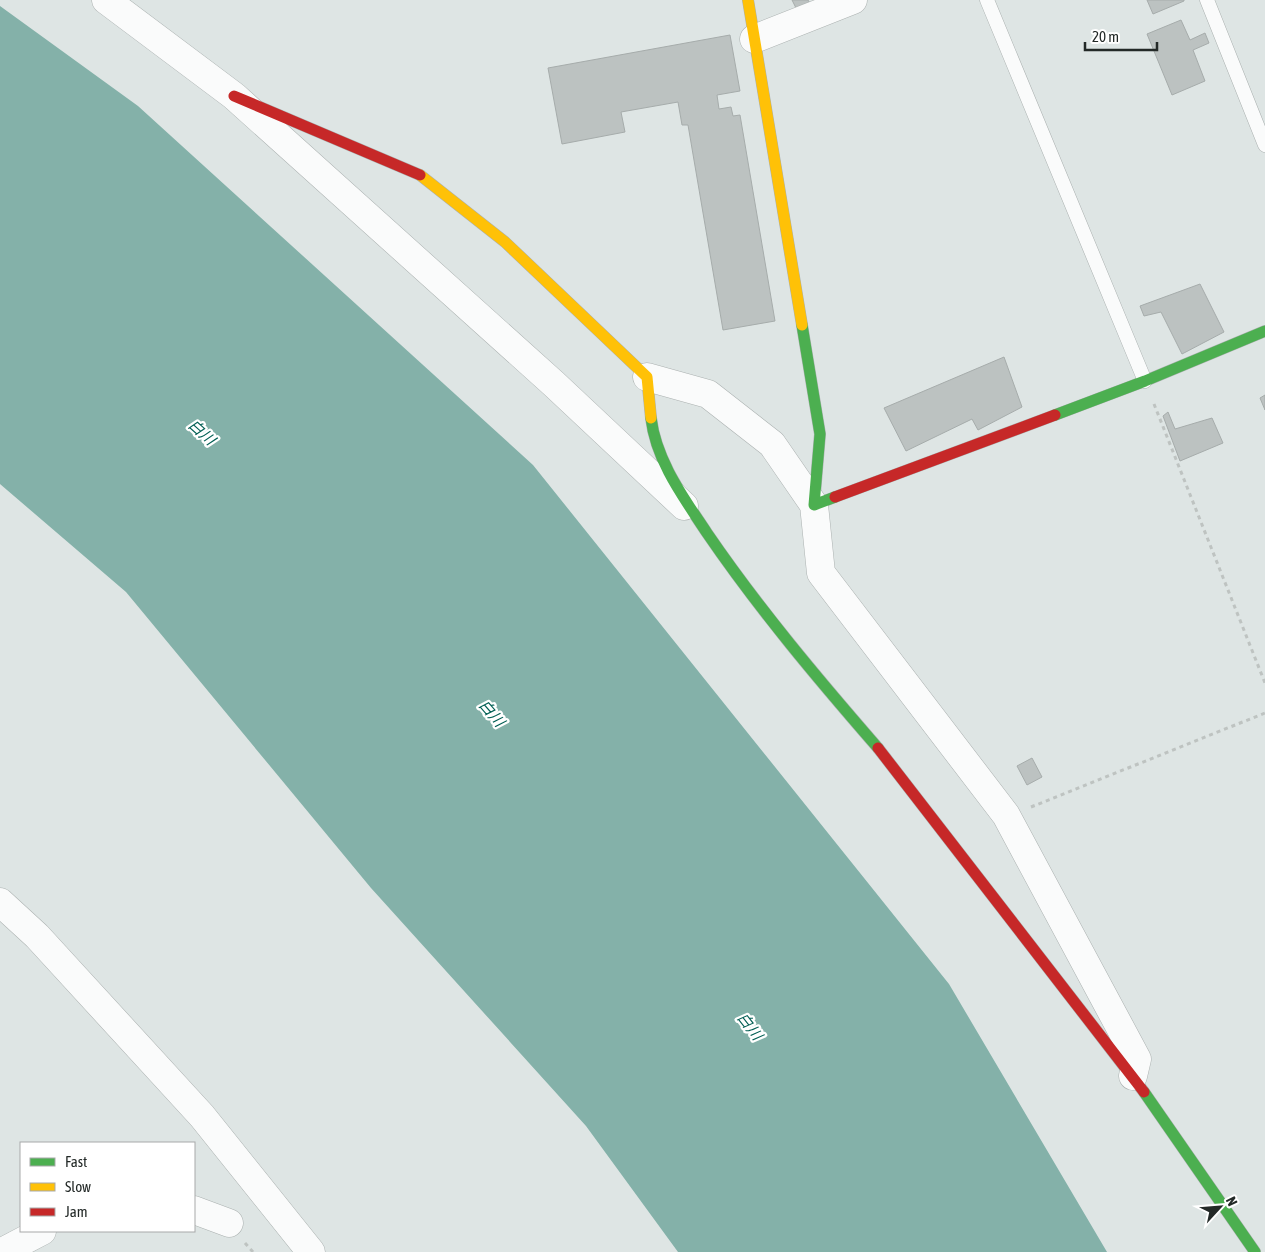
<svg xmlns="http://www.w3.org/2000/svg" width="1265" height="1252" font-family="'Asap Condensed','Noto Sans JP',sans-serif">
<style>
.water{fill:#84b1a9}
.building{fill:#bcc2c1;stroke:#a6acab}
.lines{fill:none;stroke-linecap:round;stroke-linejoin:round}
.lane-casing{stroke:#abb1b0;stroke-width:15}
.street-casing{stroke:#abb1b0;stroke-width:29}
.fast-casing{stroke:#abb1b0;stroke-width:12}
.slow-casing{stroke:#abb1b0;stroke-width:12}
.jam-casing{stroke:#abb1b0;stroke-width:12}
.path{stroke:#bec3c1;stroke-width:3;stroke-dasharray:4 4;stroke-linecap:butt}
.lane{stroke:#fafbfb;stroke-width:14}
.street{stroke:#fafbfb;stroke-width:28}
.fast{stroke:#4caf50;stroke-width:11}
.slow{stroke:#ffc107;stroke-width:11}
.jam{stroke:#c62828;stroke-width:11}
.labels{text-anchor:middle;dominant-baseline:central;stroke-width:4.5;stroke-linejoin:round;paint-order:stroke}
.water-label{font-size:15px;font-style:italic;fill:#015e53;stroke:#fff}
</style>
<rect width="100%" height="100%" fill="#dee5e4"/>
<path class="water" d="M0,6L138,106L533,465L949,984L1107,1252H678L586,1126L371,888L126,592L0,484Z"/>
<path class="building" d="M792,0H808L811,5L798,12Z
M1147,0H1184V1L1153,14Z
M1181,20L1190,40L1205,33L1209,43L1193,50L1205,81L1172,95L1147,34Z
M730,35L740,91L717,95L719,109L731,107L733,116L740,115L775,321L723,330L688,125H682L678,102L621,112L625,132L562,144L548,68Z
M1200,284L1224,332L1182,354L1161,312L1144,316L1140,306Z
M1004,357L1022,407L978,430L972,419L906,451L884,408Z
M1265,395V410L1260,398Z
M1168,412L1175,429L1212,418L1223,443L1180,461L1163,416Z
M1032,758L1042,777L1027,785L1017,766Z"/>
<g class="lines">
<g class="lane-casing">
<path id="lane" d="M987,0L1145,381
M1207,0L1265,145"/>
</g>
<g class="street-casing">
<path id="street" d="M106,0L234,96L554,384L684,506
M754,39L853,0
M647,377L708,394L772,444L814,505L821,573L1006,815L1137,1059L1133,1076
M0,902L37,936L202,1116L311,1252
M194,1210L229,1223
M2,1252L42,1231"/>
</g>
<g class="fast-casing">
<path id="fast" d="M802,325L820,434L814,505L835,497
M1055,415L1145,381L1265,331
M651,418C656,461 684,498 707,533C759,609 818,679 878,748
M1144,1092L1255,1252"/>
</g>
<g class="slow-casing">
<path id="slow" d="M748,0L802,325
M420,175L505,242L647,377L651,418"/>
</g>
<g class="jam-casing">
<path id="jam" d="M234,96L420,175
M835,497L1055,415
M878,748L1144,1092"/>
</g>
<path class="path" d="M1154,404L1265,683
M1031,807L1265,713
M245,1243L253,1252"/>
<use href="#lane" class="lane"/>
<use href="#street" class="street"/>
<use href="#fast" class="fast"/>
<use href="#slow" class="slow"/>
<use href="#jam" class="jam"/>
</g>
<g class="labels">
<g class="water-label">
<text transform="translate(202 432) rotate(42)">白川</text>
<text transform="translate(492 713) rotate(49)">白川</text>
<text transform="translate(750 1026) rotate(52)">白川</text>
</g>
</g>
<rect x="20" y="1142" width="175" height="90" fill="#ffffff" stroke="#a7a9a9"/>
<rect x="30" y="1158" width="25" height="8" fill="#4caf50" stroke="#a7a9a9"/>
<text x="65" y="1167" font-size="15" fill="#232927">Fast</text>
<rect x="30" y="1183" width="25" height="8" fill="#ffc107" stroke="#a7a9a9"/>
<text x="65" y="1192" font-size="15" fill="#232927">Slow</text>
<rect x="30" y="1208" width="25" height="8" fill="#c62828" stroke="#a7a9a9"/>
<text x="65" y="1217" font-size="15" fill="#232927">Jam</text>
<g transform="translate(1220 1207) rotate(64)" stroke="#ffffff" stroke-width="4" paint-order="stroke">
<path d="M0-4L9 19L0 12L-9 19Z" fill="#232927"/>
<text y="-8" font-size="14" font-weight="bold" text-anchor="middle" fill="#232927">N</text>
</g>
<path d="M1085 42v8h72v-8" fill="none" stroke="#232927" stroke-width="2.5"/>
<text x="1092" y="42" font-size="15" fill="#232927" stroke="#ffffff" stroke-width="4" paint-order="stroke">20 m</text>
</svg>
